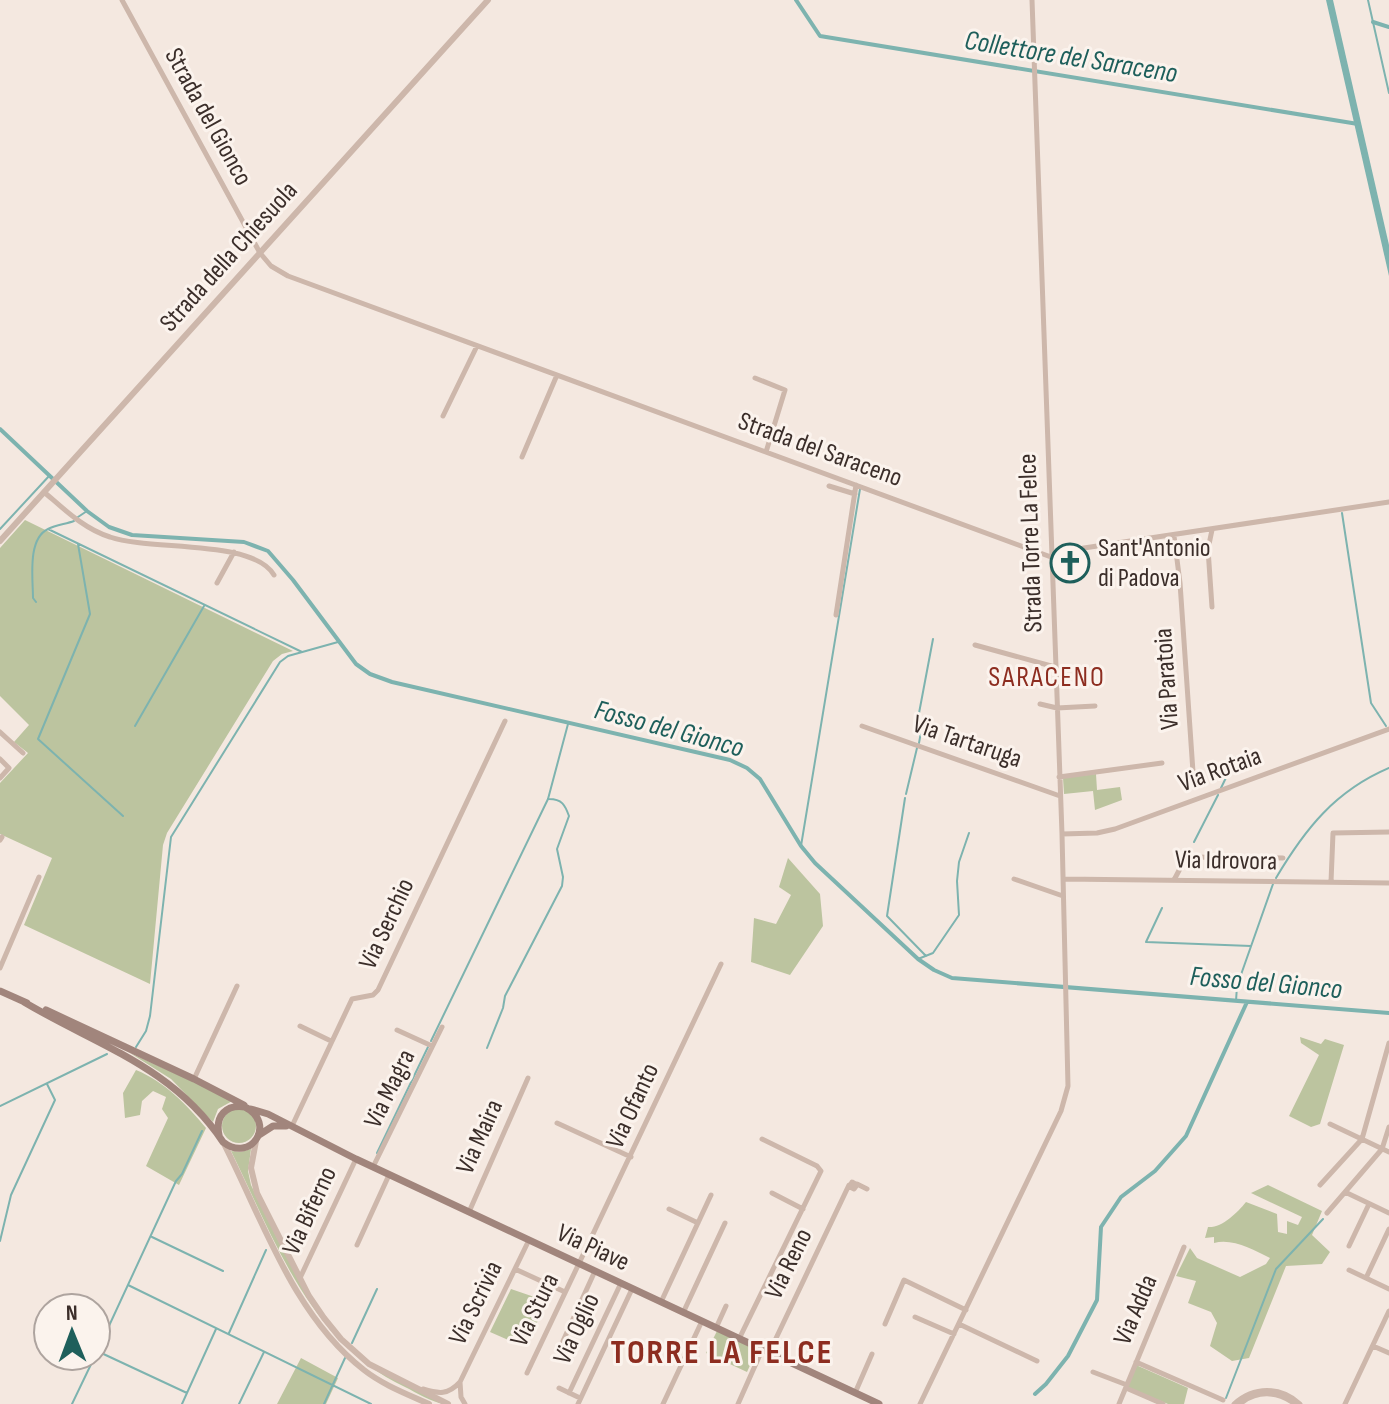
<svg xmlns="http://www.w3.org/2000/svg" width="1389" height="1404" font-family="'Sofia Sans Condensed',sans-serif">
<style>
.green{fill:#bcc49f}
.water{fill:#7db3af}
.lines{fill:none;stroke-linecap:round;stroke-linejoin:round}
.stream{stroke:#7db3af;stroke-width:2}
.canal{stroke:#7db3af;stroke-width:4}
.minor{stroke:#cdb7ab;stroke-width:5}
.tertiary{stroke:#cdb7ab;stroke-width:6}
.secondary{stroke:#a1857c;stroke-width:7}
.labels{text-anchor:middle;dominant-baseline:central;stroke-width:6;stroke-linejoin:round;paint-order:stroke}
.street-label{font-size:26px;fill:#3b2e2a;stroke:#fbf3ed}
.poi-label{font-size:26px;fill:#3b2e2a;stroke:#fbf3ed;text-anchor:start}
.water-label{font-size:28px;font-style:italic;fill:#1e5f5b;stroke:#fbf3ed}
.neighbourhood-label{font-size:28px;letter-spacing:2px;fill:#8d2d20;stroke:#fbf3ed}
.district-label{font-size:34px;font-weight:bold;letter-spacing:2px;fill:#8d2d20;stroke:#fbf3ed}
</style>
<rect width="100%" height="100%" fill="#f4e8e0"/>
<path class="green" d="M25,520L293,651L282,654L273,661L167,833L163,845L150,984L24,925L52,858L0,834V783L28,753L14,742L29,725L0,696V548Z
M1096,774L1097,790L1120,787L1122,800L1095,810L1093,791L1064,794L1063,778Z
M788,858L820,894L823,926L790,975L751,962L754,918L776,924L791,895L779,887Z
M1300,1037L1321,1044L1325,1039L1344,1045L1320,1124L1311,1127L1289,1116L1319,1055L1301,1043Z
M130,1053L234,1100L218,1109L213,1122L171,1079Z
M136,1070C165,1082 186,1104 206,1128L179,1185L146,1166L168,1118L162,1109L166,1097L153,1091L142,1101L140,1115L125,1118L123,1093Z
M222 1126a17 17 0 1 1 34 0a17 17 0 1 1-34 0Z
M251,1149L248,1171L251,1185L279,1242L330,1330L376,1370L444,1404C431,1402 417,1393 405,1387C309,1342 275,1240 231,1151L241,1152Z
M1268,1185L1322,1211L1312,1235L1330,1252L1322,1264L1286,1266L1249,1358L1232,1361L1210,1346L1217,1323L1211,1312L1188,1303L1196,1281L1176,1276L1190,1248L1197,1258L1240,1277L1266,1264L1270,1258C1253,1250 1233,1238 1214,1243V1237L1205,1238L1208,1227C1222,1228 1237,1213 1246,1202L1277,1214L1278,1232L1287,1234V1221L1298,1225L1302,1217L1251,1193Z
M511,1289L546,1301L536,1325L531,1323L520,1345L490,1332Z
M717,1331L757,1350L747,1372L706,1353Z
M301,1358L338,1378L326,1404H277Z
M1136,1365L1188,1388L1184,1404H1168L1127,1387Z"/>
<path class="water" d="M1326,0H1333L1389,245V276Z"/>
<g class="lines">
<path class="stream" d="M1368,0L1389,93
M1342,513L1371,703L1386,726
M78,517L87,511
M0,529L50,475
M48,529L302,652
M78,544L90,614L38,739L123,816
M36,602L33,598C33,579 27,539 48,529C56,525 66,524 74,521
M135,726L204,606
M919,743L921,732L916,729L933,639
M1221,788L1236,757
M906,794L917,748
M905,798L887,916L926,956
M1194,842L1218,795
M801,846L860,489
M1276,878C1305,829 1335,791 1389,768
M1162,908L1146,942L1251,946
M918,959L933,953L959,915L957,881L959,862L969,833
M1236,1001L1237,986L1273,884
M431,1041L548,799L568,724
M136,1047L146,1031L150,1016L171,837L280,662L288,656L338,642
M487,1048L503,1008L505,996L562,886L563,877L557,849L569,816C565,805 562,799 549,799
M0,1106L107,1054
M377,1153L428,1047
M152,1237L223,1271
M0,1241L11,1195L55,1100L47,1084
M128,1285L371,1404
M229,1333L266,1250
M352,1343L377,1289
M97,1351L187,1393
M96,1354L176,1181L182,1174L202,1131
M1226,1398L1276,1269L1323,1219
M72,1404L95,1356
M182,1404L216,1329
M239,1404L264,1352
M324,1404L345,1358"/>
<path class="canal" d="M796,0L820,36L1358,124
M1373,22L1389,27
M0,429L87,511L109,527L132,535L244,542L268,551L293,580L356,664L370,674L392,682L730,760L747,768L760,779L801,846L815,863L918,959L934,970L952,978L1389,1013
M1035,1394L1046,1384L1068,1356L1097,1300L1101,1227L1121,1197L1155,1171L1186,1136L1247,1002"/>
<path class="minor" d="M122,0L260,253L271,266L288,276L1051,557L1084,548L1389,502
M755,378L785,390L766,452
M443,416L477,346
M522,457L557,375
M829,486L855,494
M44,492C64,509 84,529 110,537C151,551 253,539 274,575
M1212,530L1208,549L1212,607
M1174,536L1180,583L1193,772
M217,583L234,552
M836,615L856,485
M975,645L1055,667
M1040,704L1057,708L1095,706
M862,726L1060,796
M0,732L23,753
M0,759L9,768L0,778
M1059,777L1162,763
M1062,834L1097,833L1115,829L1389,729
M0,840L2,837
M1014,879L1063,896
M1063,879L1389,883
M1174,880L1184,861L1190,857L1283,858
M1331,882L1333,833L1389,832
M0,968L39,877
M300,1026L331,1041
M397,1030L432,1046
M194,1079L237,986
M557,1123L631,1157
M1330,1124L1389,1152
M292,1126L352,999L373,995L378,990L505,721
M373,1167L442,1027
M852,1182L857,1185L854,1189L850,1187Z
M857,1184L867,1189
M1320,1185L1362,1139L1389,1043
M1345,1192L1389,1213
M772,1193L803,1209
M669,1209L698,1223
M469,1212L528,1078
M1327,1213L1382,1149L1389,1127
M357,1245L389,1175
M1349,1246L1369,1204
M515,1269L565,1292
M1349,1270L1389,1289
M300,1278L356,1159
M1366,1278L1389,1229
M661,1302L711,1195
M683,1313L725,1223
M915,1317L954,1334
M885,1324L904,1280L966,1310
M959,1324L1037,1361
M716,1328L726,1306
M739,1339L821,1171L817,1166L762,1139
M563,1341L595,1271
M1373,1346L1389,1353
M769,1353L849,1185
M1136,1362L1223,1400
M1093,1372L1127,1385
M527,1373L721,964
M460,1382L461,1397L465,1404
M559,1388L580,1398
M1126,1388L1163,1404
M423,1389C439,1394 448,1395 460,1382L529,1240
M569,1393L621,1283
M855,1393L872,1354
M578,1404L632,1289
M663,1404L702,1321
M738,1404L762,1350
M920,1404L1061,1111L1068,1086L1062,834L1032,0
M1119,1404L1184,1247
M1234,1404C1254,1386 1280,1386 1300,1404
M1240,1404C1257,1390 1277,1391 1295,1404
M1345,1404L1389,1311"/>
<path class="tertiary" d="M0,541L488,0
M256,1141L251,1168L257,1193L309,1296L324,1318L341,1339L369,1364L448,1404
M223,1142C263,1220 293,1315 364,1370C383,1385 407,1394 429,1404"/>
<path class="secondary" d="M0,991L27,1003
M24,1002C98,1046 172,1066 223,1142C251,1164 277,1123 245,1107C226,1104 215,1116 219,1135
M46,1010L194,1079L244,1105
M251,1109L268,1114L356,1159L879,1404
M259,1135L273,1126H286"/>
</g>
<defs>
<g id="church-ring" transform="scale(2)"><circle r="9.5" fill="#fbf3ed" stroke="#1e5f5b" stroke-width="1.5"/><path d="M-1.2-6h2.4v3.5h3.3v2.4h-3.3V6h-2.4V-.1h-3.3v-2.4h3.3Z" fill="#1e5f5b"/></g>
</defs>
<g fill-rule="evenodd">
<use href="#church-ring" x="1070" y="563"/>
</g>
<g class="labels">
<g class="street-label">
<text transform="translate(208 117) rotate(61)">Strada del Gionco</text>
<text transform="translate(229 257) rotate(-48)">Strada della Chiesuola</text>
<text transform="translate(820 450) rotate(20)">Strada del Saraceno</text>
<text transform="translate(1031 543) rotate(-92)">Strada Torre La Felce</text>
<text transform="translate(1167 679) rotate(-94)">Via Paratoia</text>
<text transform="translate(967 742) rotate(19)">Via Tartaruga</text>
<text transform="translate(1220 770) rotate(-20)">Via Rotaia</text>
<text transform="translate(1226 861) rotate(1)">Via Idrovora</text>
<text transform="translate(387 924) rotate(-65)">Via Serchio</text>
<text transform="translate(390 1089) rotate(-64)">Via Magra</text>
<text transform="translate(633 1106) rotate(-65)">Via Ofanto</text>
<text transform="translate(480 1137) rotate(-66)">Via Maira</text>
<text transform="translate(310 1211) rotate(-65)">Via Biferno</text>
<text transform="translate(593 1248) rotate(25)">Via Piave</text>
<text transform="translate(789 1264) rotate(-64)">Via Reno</text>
<text transform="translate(476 1303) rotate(-64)">Via Scrivia</text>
<text transform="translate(535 1310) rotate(-64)">Via Stura</text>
<text transform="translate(1136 1310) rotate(-67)">Via Adda</text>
<text transform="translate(577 1329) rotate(-65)">Via Oglio</text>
</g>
<g class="poi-label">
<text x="1098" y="548">Sant'Antonio<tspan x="1098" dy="30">di Padova</tspan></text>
</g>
<g class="water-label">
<text transform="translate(1071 57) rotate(9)">Collettore del Saraceno</text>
<text transform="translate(669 729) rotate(15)">Fosso del Gionco</text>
<text transform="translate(1266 983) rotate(5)">Fosso del Gionco</text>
</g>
<g class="neighbourhood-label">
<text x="1047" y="677">SARACENO</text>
</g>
<g class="district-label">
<text x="722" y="1352">TORRE LA FELCE</text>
</g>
</g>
<g transform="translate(72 1332) rotate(359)"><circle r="38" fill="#fbf3ed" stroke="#aea49f" stroke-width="2"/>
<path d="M0-6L14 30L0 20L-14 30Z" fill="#1e5f5b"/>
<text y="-12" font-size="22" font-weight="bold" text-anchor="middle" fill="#3b2e2a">N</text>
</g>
</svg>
